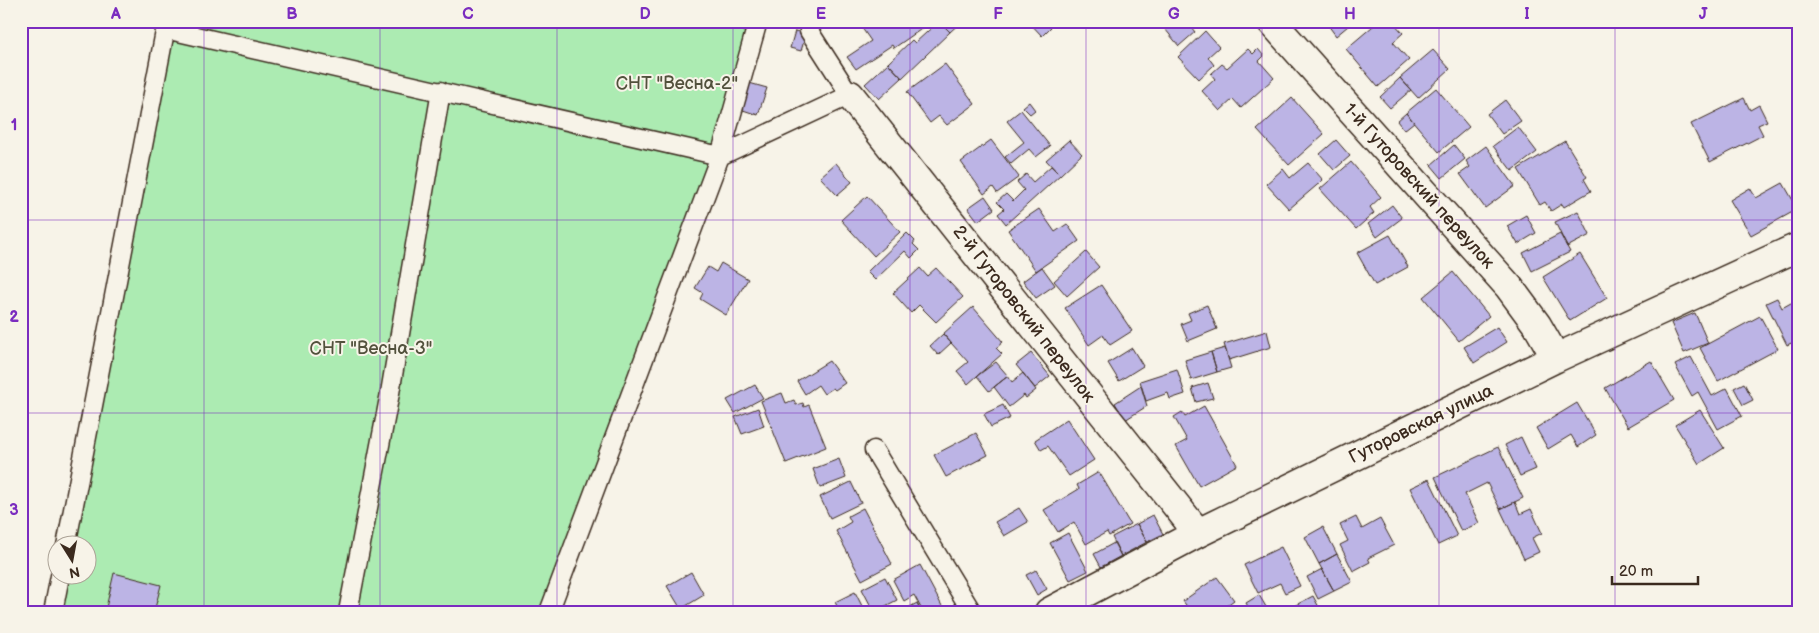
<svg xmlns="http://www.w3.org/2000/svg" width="1819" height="633" font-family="'Balsamiq Sans',sans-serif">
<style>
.green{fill:#acebb2;stroke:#748a68}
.building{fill:#bcb4e5;stroke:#3b2a1e}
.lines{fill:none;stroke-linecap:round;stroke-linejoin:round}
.lane-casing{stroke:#3b2a1e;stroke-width:21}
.street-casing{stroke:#3b2a1e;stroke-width:31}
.lane{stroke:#f7f3e8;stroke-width:18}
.street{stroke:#f7f3e8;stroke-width:28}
.grid{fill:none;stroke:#7b2cbf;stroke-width:1;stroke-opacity:0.55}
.labels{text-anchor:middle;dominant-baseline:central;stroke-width:4;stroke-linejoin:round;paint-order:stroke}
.park-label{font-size:18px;fill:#52513c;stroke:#f7f3e8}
.street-label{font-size:18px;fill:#3b2a1e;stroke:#f7f3e8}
.neatline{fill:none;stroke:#7b2cbf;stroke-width:2}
.grid-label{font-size:16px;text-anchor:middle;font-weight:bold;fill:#7b2cbf}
</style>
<rect width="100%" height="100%" fill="#f7f3e8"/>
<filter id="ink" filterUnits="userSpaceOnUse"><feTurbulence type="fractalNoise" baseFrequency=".02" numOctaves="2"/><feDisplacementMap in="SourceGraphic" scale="10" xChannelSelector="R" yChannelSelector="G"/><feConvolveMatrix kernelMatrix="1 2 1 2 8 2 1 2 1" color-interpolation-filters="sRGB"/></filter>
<g filter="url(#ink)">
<path class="green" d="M167,21H760L556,612H53L60,576H88V546L66,545Z"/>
<path class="building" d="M857,21H933L894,48L892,45L856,69L847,57L871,41Z
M939,21H962L950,32Z
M939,21L950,32L902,78L888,63L912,40L915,43Z
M1028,21H1045L1051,27L1042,36Z
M1175,21H1186L1195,32L1179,46L1165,29Z
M1325,21H1354L1336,36Z
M1379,21H1392L1403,33L1393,42L1409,60L1378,87L1346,49Z
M795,31L806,34L801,51L790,48Z
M1205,31L1219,47L1208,57L1214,65L1199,79L1178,57Z
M1248,49L1253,54L1258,49L1264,56L1259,61L1274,78L1241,108L1233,99L1220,111L1202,91L1215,79L1211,74L1222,64L1227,68Z
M1433,50L1450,69L1418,98L1400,78Z
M888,63L902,78L879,99L865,84Z
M945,64L975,104L947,125L939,116L930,123L907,92Z
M1400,78L1411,90L1390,108L1380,97Z
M742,81L767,88L758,115L734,107Z
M1436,88L1469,127L1439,152L1406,113Z
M1292,98L1324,134L1289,165L1257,130Z
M1744,98L1750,110L1759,105L1767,121L1758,125L1763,135L1710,162L1691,124Z
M1505,100L1521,121L1502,134L1487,114Z
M1029,102L1035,110L1030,114L1023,107Z
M1021,110L1050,146L1036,157L1029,149L1011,164L1005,157L1024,142L1007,121Z
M1406,113L1414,122L1404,130L1397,121Z
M1518,127L1537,152L1512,171L1493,146Z
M991,140L1019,177L997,193L993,187L984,194L961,162Z
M1069,140L1082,154L1060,175L1046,160Z
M1336,140L1350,156L1334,170L1320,154Z
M1565,141L1587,177L1584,179L1591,191L1564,207L1562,204L1551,211L1545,202L1540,205L1518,169Z
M1454,145L1465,159L1442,178L1431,165Z
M1486,146L1515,186L1485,208L1460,174L1470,167L1466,161Z
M1351,162L1381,197L1370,207L1374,213L1356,229L1320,189Z
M836,163L852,182L837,195L820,177Z
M1308,163L1323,180L1289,209L1266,184L1283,169L1290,178Z
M1051,166L1060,175L1006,224L998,214L1004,209L997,202L1006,194L1013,201L1024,190L1017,182L1026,174L1033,182Z
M1783,183L1798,209L1751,235L1730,200L1750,188L1756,198Z
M867,196L900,232L874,256L841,220Z
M985,196L994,209L978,221L968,208Z
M1392,205L1402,218L1377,237L1368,224Z
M1039,209L1055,232L1067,224L1079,241L1036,271L1008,230Z
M1578,211L1590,235L1567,247L1555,222Z
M1526,215L1536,233L1518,244L1507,226Z
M907,233L915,241L913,244L919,250L911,258L905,251L875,280L867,272Z
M1560,234L1570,252L1532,271L1523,253Z
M1390,235L1408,267L1375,285L1357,253Z
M1086,252L1099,267L1067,296L1054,281Z
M1580,254L1607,298L1570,321L1543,277Z
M721,263L748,279L726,315L700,299L703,293L695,288L708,267L716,272Z
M1042,267L1055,285L1036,298L1023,281Z
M920,268L927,276L936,268L963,297L936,322L919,305L911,313L893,293Z
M1453,272L1489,316L1459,341L1423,297Z
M1101,285L1132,331L1110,345L1103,335L1089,345L1065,308Z
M1777,298L1782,308L1798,299V340L1787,345L1766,303Z
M1207,305L1217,329L1188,341L1181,324L1191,320L1188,313Z
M973,307L1003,342L996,348L1002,354L968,384L957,371L968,362L943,334Z
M1695,313L1708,343L1684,353L1671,323Z
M1760,316L1778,349L1718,381L1700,348Z
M1497,327L1507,342L1474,363L1464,347Z
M1267,331L1271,347L1229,360L1224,344Z
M943,334L951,343L938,355L930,346Z
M1132,348L1143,366L1119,381L1108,363Z
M1225,348L1231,368L1217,372L1211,352Z
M1211,352L1217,372L1191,380L1185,360Z
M1031,353L1050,376L1035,388L1016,365Z
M1691,357L1712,396L1727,388L1742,416L1718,429L1698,392L1692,396L1675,365Z
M829,361L845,383L835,390L833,388L824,394L818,385L805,394L797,381Z
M1651,361L1674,400L1628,427L1605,388Z
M996,362L1008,376L989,391L977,376Z
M1177,369L1185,394L1170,399L1168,393L1146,401L1140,381Z
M1023,373L1036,390L1026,398L1024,395L1009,407L994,387L1008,376L1012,382Z
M1208,383L1213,398L1196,402L1192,388Z
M1744,383L1753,400L1743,405L1734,388Z
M755,385L763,398L735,413L727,400Z
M1141,386L1147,406L1125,420L1115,403Z
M782,393L786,403L794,400L796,405L803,403L804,407L809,405L826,447L786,463L761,401Z
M1577,403L1596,435L1578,447L1571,435L1548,449L1536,428Z
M1003,405L1010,418L991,427L984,414Z
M1204,406L1237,465L1199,486L1176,446L1187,440L1174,417L1182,412L1185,417Z
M758,408L764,426L742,434L735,417Z
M1700,410L1724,448L1699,464L1675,425Z
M1067,419L1094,460L1069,476L1048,446L1041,450L1035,440Z
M976,433L988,455L946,477L934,455Z
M1521,437L1536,469L1520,476L1505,445Z
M1498,447L1523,498L1500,509L1487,483L1465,494L1479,523L1461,531L1435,477Z
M839,459L846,478L820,488L813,469Z
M1099,472L1130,524L1109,536L1107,532L1086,544L1074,522L1058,532L1044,510L1079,489L1077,485Z
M1429,479L1457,536L1438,545L1410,488Z
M851,482L861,503L830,518L820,497Z
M1515,502L1520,514L1531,509L1542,533L1532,538L1539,552L1524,559L1500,509Z
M863,508L892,564L862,580L836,531L851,522L848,516Z
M1019,508L1028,522L1004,536L995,522Z
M1153,515L1163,534L1147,542L1137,524Z
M1356,517L1362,529L1380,519L1394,545L1368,558L1370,562L1353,571L1340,545L1348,541L1340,525Z
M1137,524L1147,542L1121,556L1112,537Z
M1323,527L1337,554L1319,564L1305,537Z
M1068,533L1088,571L1070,580L1050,543Z
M1114,543L1121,556L1101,567L1094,554Z
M1281,547L1300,586L1285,593L1280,583L1258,593L1244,565Z
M1337,554L1352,582L1334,591L1319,564Z
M920,565L942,606L932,612H923L914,595L904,601L893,580Z
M1322,569L1334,591L1318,599L1307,577Z
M1036,570L1047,589L1037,595L1026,575Z
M691,572L704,595L681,609L667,586Z
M114,573L161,585L154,612H105Z
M885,577L897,600L874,612L862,589Z
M1217,577L1234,600L1218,612H1191L1183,601Z
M855,592L865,612H840L835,602Z
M1259,595L1269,612H1251L1246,603Z
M1313,596L1321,611L1295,612L1292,607Z
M917,603L921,612H901Z"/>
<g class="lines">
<g class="lane-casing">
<path id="lane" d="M165,29L720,156L758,21
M874,450L972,612
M66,546L167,21
M53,612L60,576
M348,612L390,393L441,91
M549,612L720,156L850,95L809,31"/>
</g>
<g class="street-casing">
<path id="street" d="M1271,21L1509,287L1537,325L1556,358
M850,95L1198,533
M1049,612L1198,533L1556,358L1798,247"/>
</g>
<use href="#lane" class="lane"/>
<use href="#street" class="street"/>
</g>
</g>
<path class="grid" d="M204,21V612M380,21V612M557,21V612M733,21V612M910,21V612M1086,21V612M1262,21V612M1439,21V612M1615,21V612M21,220H1798M21,413H1798"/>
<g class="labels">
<g class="park-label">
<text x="677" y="83">СНТ "Весна-2"</text>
<text x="371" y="348">СНТ "Весна-3"</text>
</g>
<g class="street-label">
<text transform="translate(1419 186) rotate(48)">1-й Гуторовский переулок</text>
<text transform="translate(1024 314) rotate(52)">2-й Гуторовский переулок</text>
<text transform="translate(1421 424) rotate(-26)">Гуторовская улица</text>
</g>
</g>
<rect width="1819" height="633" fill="none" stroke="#f7f3e8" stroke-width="55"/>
<g transform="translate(72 560) rotate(169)"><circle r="24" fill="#f7f3e8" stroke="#aca397"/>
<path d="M0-4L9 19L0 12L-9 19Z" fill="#3b2a1e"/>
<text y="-8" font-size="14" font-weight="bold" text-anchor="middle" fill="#3b2a1e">N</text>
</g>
<path d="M1612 576v8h86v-8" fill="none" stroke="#3b2a1e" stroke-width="2.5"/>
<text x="1619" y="576" font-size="15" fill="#3b2a1e" stroke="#f7f3e8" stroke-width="4" paint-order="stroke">20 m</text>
<rect x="28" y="28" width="1764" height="578" class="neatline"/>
<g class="grid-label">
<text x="116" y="19">A</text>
<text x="292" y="19">B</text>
<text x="468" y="19">C</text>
<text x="645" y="19">D</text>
<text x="821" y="19">E</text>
<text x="998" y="19">F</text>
<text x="1174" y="19">G</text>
<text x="1350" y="19">H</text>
<text x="1527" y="19">I</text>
<text x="1703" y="19">J</text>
<text x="14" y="130">1</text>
<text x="14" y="322">2</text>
<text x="14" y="515">3</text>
</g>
</svg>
